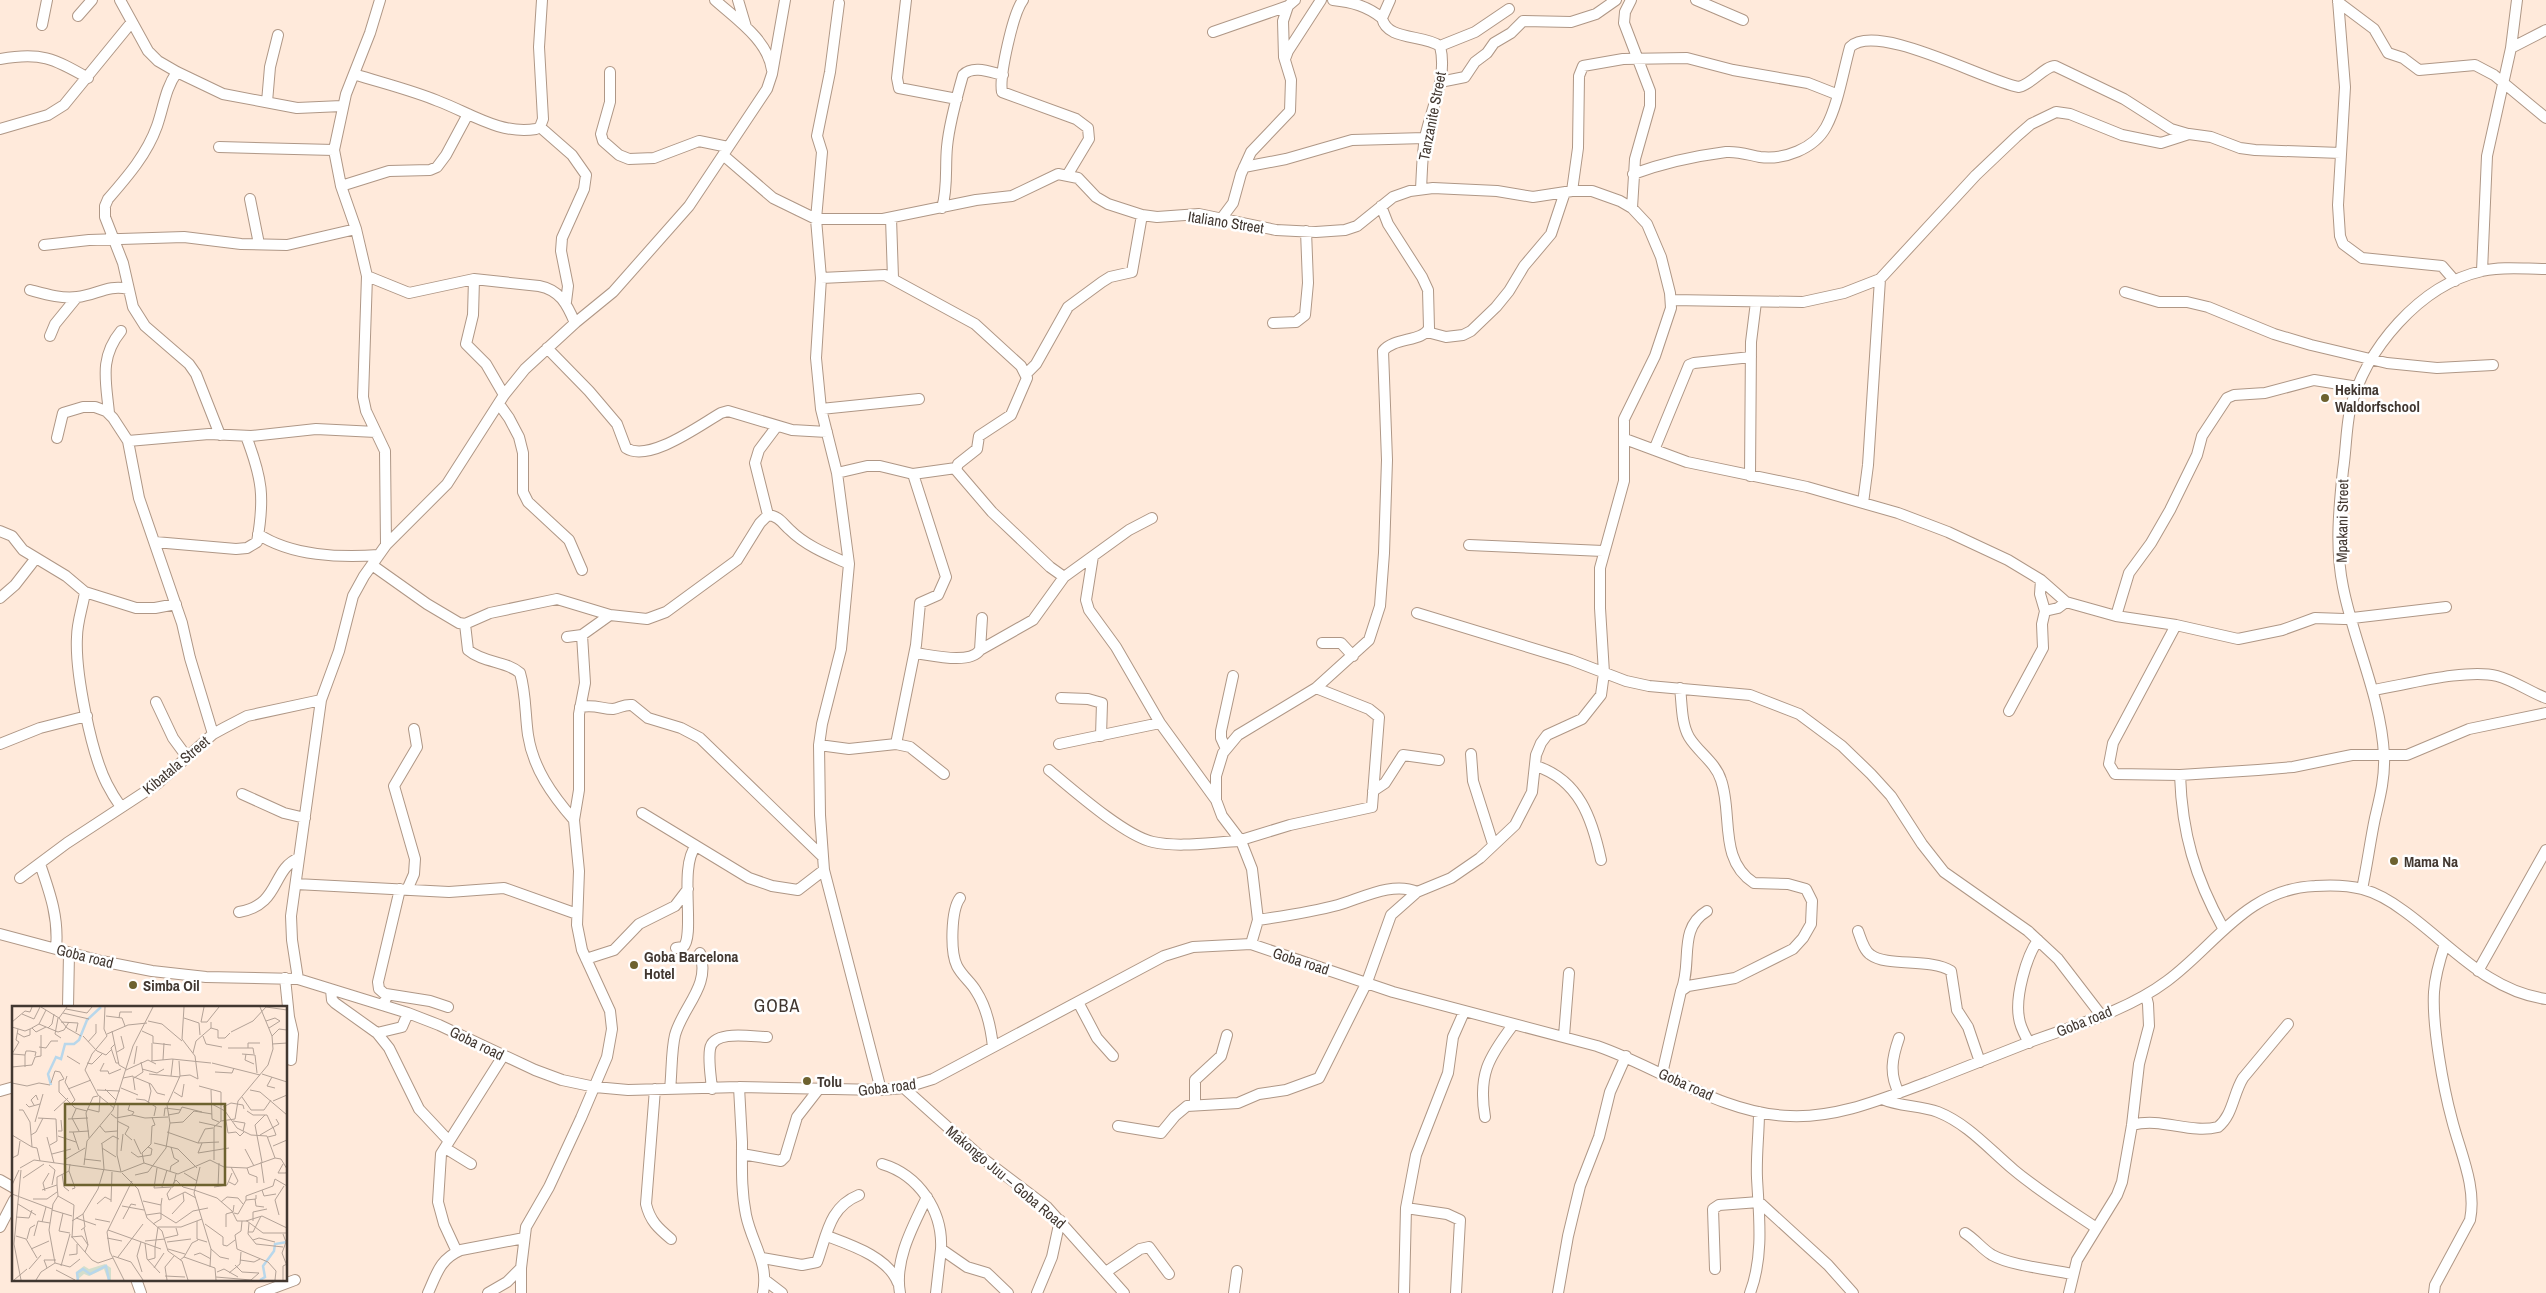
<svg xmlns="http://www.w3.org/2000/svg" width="2546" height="1293" font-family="'Archivo Narrow',sans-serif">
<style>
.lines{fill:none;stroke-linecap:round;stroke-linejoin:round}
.minor-casing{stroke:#af9786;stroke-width:12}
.minor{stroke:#fff;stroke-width:10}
.poi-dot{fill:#6d622f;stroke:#fff;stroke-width:2}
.labels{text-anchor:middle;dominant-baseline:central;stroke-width:5;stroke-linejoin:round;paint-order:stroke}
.street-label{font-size:15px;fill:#413730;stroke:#fff}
.poi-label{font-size:15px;font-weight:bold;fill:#413730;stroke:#fff;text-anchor:start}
.quarter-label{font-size:18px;letter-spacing:1px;fill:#413730;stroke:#fff}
.inset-river{fill:none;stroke:#b8d7eb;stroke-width:2.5}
.inset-road{fill:none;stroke:#b3a297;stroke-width:1}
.view{fill:#6d622f;fill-opacity:0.15;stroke:#6d622f;stroke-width:2.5}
.inset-edge{fill:none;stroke:#413730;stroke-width:2.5}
</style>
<rect width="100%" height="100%" fill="#ffeadb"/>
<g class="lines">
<g class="minor-casing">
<path id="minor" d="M120,0L148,51L158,61L177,72L223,94L297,108L342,106
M380,0L370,33L346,94L334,150L341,186L356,229L367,276L363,397L366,411L385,451L386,545
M715,0C736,19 768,40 772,70
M738,0L746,27
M906,0L897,78L899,88L957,99
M1023,0C1013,13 999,76 1002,92L1076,119L1088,128L1089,139L1068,174
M1333,0C1352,2 1367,6 1382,18C1387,41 1423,34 1440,46C1448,77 1431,108 1425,138C1422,155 1422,172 1421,189
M1631,0L1625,12L1624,23L1650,91V106L1635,159L1632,208
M1696,0L1743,20
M2338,0L2345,87L2338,205L2340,236L2343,244L2362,258L2442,266L2455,281
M2338,2L2374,29L2388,53L2403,58L2419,70L2475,65L2494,75L2546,118
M839,3L830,72L817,136L822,152L816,219L821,278L816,358L821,409L837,473L849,564L841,649L822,724L819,745L820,815L824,870L881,1090
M78,16L92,0
M1382,18L1390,0
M42,25L47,0
M1213,32L1288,6L1295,0
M1440,46L1475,32L1509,9
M2511,48L2546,30
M0,59C41,52 53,58 88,78
M1285,59L1288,51L1321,0
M177,72C165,89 164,106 157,126C147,154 128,176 108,199L105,206V217L123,263L133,307L145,326L189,364L196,374L220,435
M610,72V102L601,134L603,141L619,155L629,159L654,158L699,141L728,147
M354,74C382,83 411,90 438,101C470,113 500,135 536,129L540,127L543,119L539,47L542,0
M1440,82L1465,77L1475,62L1487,53L1494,43L1511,33L1523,21L1571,22L1596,14L1616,0
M267,102L270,67L278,35
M540,127L572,155L586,175L584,189L562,238L561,251L568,286L566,302
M0,129L48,115L64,105L131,23
M219,147L334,150
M723,155L773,198L816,219H883L976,200L1012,196L1058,174L1078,178L1096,197L1108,204L1142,215L1157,217L1199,214L1276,230L1316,232L1345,230L1357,226L1393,197L1410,191L1433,188L1497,191L1533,197L1572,191H1592L1620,201L1632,208L1647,224L1661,257L1670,293L1671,308L1655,356L1624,419V481L1600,568V608L1604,673L1601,695L1582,719L1547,735L1541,743L1536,755L1532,792L1515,825L1480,858L1451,878L1417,892L1391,915L1367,982L1319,1078L1286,1090L1259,1094L1238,1103L1187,1106L1175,1116L1161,1133L1118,1126
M1244,167L1286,159L1352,140L1425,138
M1633,174C1663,163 1695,156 1726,152C1738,151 1749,155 1760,157C1784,160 1814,149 1826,127C1838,105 1843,72 1850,47C1877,21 1985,81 2019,87C2032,84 2045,66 2055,66L2124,99L2171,129L2188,134
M341,186L389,171L430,170L437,167L446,155L468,114
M1572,191L1578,148L1579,76L1583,66L1623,59L1687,58L1733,70L1808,83L1836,94
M250,199L259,244
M942,208C948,188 945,167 947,147C949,125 957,96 963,75C973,65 990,72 1003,75
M891,218L893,278
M1221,219L1233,203L1241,174L1251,152L1290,111L1291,80L1284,57L1283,21L1288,6
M44,245L89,240L184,237L241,244L287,245L356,229
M2482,271L2487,156L2511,48L2517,0
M367,276L409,293L474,279L539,286C560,290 567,304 575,323
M821,278L885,275L975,324L1021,366L1027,378L1011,415L979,436L977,449L958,464L956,470L992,512L1050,567L1064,577
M474,279L473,315L466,344L486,364L504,395
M30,290C45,294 61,299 77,297C96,295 109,284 128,289
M2125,292L2159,302H2187L2208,307L2274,334L2311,345L2387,363L2437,368L2493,365
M1671,300L1803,302L1844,293L1880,279L1976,175L2016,137L2031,124L2056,112L2070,114L2122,135L2161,143L2189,134L2211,137L2240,148L2255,150L2341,153
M1273,323L1296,322L1305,315L1308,283L1306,231
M1427,332L1446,337L1463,335L1471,331L1496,307L1509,291L1524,266L1551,234L1565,192
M50,336L55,324L77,297
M547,348L589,391L617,424L626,448C649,463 700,425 721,413L728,411L792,430L827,432
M1026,374L1036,364L1068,307L1102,282L1110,277L1132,272L1142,215
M499,404L509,418L519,437L523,453V492L528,502L569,540L582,570
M821,409L919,399
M109,413C106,381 99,358 121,331
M57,438L63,413L83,407H95L106,411L113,418L128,441L139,498L182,623L190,658L213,734
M1625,439L1687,462L1807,487L1898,513L1948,532L2008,560L2041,580L2066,602L2116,616L2176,625L2238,639L2282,630L2315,618L2344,619L2446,607
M128,441L209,434L251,436L316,429L376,432
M1654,450L1689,365L1694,363L1751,357
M837,473L867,466H880L913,474L956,468
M1750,476L1751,342L1756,302
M1863,503L1868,465L1880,279
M768,515L755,463L759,450L777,426
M0,531L12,536L23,550L66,576L85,592L136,608H155L176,604
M258,534C291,556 341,558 379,555
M155,542L236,549L247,548L257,542C265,497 262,478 246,436
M1469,545L1603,551
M1093,556L1086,600L1089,610L1116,647L1160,723L1216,800
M372,565L427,604L459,623L465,624L490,613L557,599L610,615L647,619L666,612L737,560L760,523L768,515C779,516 783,524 790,530C806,546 829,555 849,564
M85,592C83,606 77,622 77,637C75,672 91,753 107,784C111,792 116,800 121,807
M0,598L15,585L36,558
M2045,611L2058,608L2066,602
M1417,613L1571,660L1626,681L1649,686L1750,695L1799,714L1842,746L1871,774L1891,796L1922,844L1944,872L2028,931L2058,959L2101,1015
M2116,616L2129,573L2151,543L2170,510L2197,455L2202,436L2227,398L2234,395L2265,393L2314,380L2358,387
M465,624L468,650C483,663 507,661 520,673C526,693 525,714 528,735C533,768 552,795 574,820
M2176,625L2113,743L2109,764L2115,774L2180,775L2258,770L2293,767L2352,755H2407L2469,729L2546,713
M567,637L582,635L610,615
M1322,643H1341L1353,656
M980,650L1033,620L1064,577L1129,530L1152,518
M915,653C931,655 970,665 980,650L982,618
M2373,690C2405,685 2467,668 2497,676C2513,680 2530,692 2546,698
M1061,698L1088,699L1102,703L1101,736
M156,702L173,738L187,757
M580,707C596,704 601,709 613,709C620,708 624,704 632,705L648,718L681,728L700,738L823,857
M2009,711L2043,648L2042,624L2045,611L2040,594L2041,580
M0,744L40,728L87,716
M896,744L916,645L920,603L938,595L946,577L913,474
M1059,744L1160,723
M819,745L849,749L896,744L910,747L944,774
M1226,749L1221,738V731L1233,676
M1471,754L1473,781L1493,844
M1536,766C1579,780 1592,818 1601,860
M1049,770C1073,790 1125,836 1153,842C1180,848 1213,842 1241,841
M2180,775C2182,834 2195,877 2223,928
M1373,791L1385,783L1403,755L1439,760
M242,794L284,813L305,818
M642,813L749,878L772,886L798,890L824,870
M1241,840L1290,825L1372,807L1379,717L1369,709L1316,688
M40,864C50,893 59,918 56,949
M20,878L67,843L157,784L213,734L224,728L247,716L321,700
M296,884L449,892L504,888L577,914
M2362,889C2367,866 2370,842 2375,818C2380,797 2385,778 2384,755C2381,697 2354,643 2343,587C2335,549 2339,508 2343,470C2346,451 2346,429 2350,410C2365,349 2420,285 2482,271C2502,266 2525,269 2546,269
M407,890L414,874L415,859L394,786L417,747L414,729
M960,898C951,910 950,952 957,966C962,976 971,982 976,991C987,1008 991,1028 993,1047
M239,912C281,905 271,869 299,858
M1258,920C1285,916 1312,912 1338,905C1362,898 1393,881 1417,892
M1858,931C1861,939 1864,951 1871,955C1887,967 1931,958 1951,971L1957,1010L1968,1027L1980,1062
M0,934L101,961L152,971L206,977L298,979L408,1013L439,1025L535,1070L562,1080L595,1087L628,1090L739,1087L881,1090L904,1088L933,1079L1164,956L1193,947L1251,944L1393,992L1597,1046C1661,1068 1721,1114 1790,1116C1839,1118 1884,1098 1928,1082C1961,1069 1994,1056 2027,1043C2073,1026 2127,1011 2167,981C2216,945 2246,889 2315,886C2330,885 2347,885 2362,889C2377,893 2392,902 2404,911C2450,944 2487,991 2546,999
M1251,944L1258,920L1252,869L1241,841L1222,816L1216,800V776L1223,753L1238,735L1316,688L1369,640L1380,606L1384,553L1387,460L1383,351C1394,337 1423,342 1429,328L1428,290L1422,277L1388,224L1381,206
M676,948L683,947C696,936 678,866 696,846
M586,959L614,950L639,924L675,906L688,889
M2478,971L2546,850
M285,978L289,1017L293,1034L291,1060
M298,979L292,940L291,916L321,700L339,651L353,596L364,576L386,545L447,484L504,395L525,369L575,323L613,292L689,206L767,89L772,74L785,0
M331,990L332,1000L335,1003L377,1033L389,1048L419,1109L449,1141
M1681,991C1693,963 1677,929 1707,911
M386,994L430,1001L448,1007
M1078,1002L1097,1038L1113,1056
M383,1005L387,996L379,989L378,982L400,889
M68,1007L69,953
M377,1033L402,1027L408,1013
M1564,1036L1569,973
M1899,1038C1892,1058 1889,1074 1899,1093
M2029,1043C2025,1035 2020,1027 2019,1018C2015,997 2026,957 2038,940
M1662,1074L1681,991L1688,986L1735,978L1793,949L1803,938L1811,924L1812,901L1806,889L1788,884L1754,883C1718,860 1733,814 1721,780C1716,763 1698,752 1689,737C1681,723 1682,703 1680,688
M739,1087C740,1105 741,1124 742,1142C742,1167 741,1190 746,1215C752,1244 769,1262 763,1293
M904,1088L981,1157L1047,1207L1124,1293
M655,1089L646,1204C650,1221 658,1228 671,1239
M670,1089C672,1072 671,1052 675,1035C683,1006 711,986 700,953
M712,1089C711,1077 708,1061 710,1049C713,1029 753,1037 767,1037
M0,1091L14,1087
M1882,1099C1900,1107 1920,1105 1938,1112C1968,1124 1989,1149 2014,1170C2039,1191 2068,1209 2095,1227
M1195,1104V1080L1221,1056L1227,1035
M1485,1117C1478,1075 1488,1058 1513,1025
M2132,1125C2162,1117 2189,1134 2218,1127C2233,1115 2233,1094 2243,1078L2288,1024
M445,1148L471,1164
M742,1154L781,1161L785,1157L797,1117L818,1090
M882,1164C919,1175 943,1211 941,1249L967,1267L987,1273L1008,1293
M0,1180L14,1188
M1406,1208L1447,1214L1460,1220L1456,1293
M0,1227L14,1200
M1965,1233C1975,1239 1982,1249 1992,1255C2012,1266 2049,1269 2072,1274
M827,1236C851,1245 888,1257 898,1283
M457,1252L444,1224L438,1202L441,1154L503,1056
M762,1258L802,1265L817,1262C827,1235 829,1207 859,1195
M1715,1269L1713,1209L1719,1205L1759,1202L1828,1265L1853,1293
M1106,1272L1140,1249L1149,1247L1169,1274
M136,1279L141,1293
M765,1280L782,1293
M260,1293L295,1280
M428,1293C437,1273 440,1259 461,1250L524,1238
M488,1293L507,1282L521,1268
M521,1293V1268L526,1227L549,1187L581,1118L607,1057L612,1029L610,1011L582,950L577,925L579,871L574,820L579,790V714L585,683L582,635
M900,1293C894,1260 913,1226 927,1197
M936,1293L941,1249
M1037,1293L1052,1257L1060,1220
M1234,1293L1237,1271
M1404,1293L1406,1208L1416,1155L1448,1073L1453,1037L1464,1012
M1558,1293L1568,1236L1580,1186L1599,1137L1610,1092L1626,1056
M1750,1293C1764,1256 1759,1216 1757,1178C1756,1156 1759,1133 1759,1112
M2069,1293L2077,1260L2117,1195L2122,1182L2132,1125L2139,1064L2149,1026L2148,1004L2146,996
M2434,1293L2435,1285L2470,1220C2477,1187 2460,1152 2452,1120C2443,1087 2432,1025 2434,992C2435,976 2440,959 2445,944"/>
</g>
<use href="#minor" class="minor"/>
</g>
<g class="poi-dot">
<circle cx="2325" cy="398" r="5"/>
<circle cx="2394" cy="861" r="5"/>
<circle cx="634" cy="965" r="5"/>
<circle cx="133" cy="985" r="5"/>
<circle cx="807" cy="1081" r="5"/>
</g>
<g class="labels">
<g class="street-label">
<text transform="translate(1432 116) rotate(-79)">Tanzanite Street</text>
<text transform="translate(1226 222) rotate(9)">Italiano Street</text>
<text transform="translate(2342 521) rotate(-89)">Mpakani Street</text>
<text transform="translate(176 765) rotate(-40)">Kibatala Street</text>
<text transform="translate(85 956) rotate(14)">Goba road</text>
<text transform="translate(1301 961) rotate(18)">Goba road</text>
<text transform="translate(2084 1021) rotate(-22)">Goba road</text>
<text transform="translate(477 1043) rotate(26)">Goba road</text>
<text transform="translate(1686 1084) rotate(24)">Goba road</text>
<text transform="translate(887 1087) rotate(-7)">Goba road</text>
<text transform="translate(1006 1177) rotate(40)">Makongo Juu – Goba Road</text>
</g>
<g class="poi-label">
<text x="2335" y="389">Hekima<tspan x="2335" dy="17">Waldorfschool</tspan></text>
<text x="2404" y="861">Mama Na</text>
<text x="644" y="956">Goba Barcelona<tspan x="644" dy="17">Hotel</tspan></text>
<text x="143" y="985">Simba Oil</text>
<text x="817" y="1081">Tolu</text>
</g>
<g class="quarter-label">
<text x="777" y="1005">GOBA</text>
</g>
</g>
<g transform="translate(12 1006)">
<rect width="275" height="275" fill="#ffeadb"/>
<path d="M93,258L99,262V274H96L92,263L77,270L72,268L65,274L64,266L72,260L77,263Z" fill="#d3decc"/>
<path class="inset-river" d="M39,79L36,68L44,51L49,53L53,38H62L67,34L75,14L89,1M66,274L65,267L71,263L78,268L94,260L97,274M248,274L253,271L251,260L262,245L263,238L275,236"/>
<path class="inset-road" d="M29,1L47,12L55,1M93,1L92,23L95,30L80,48L73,64L86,89L102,102M172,1L170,33L183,50L186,73M192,1L189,16H195L207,1M54,3L75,7L80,1M51,7L77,13M10,8L22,13L28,1M94,10L110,12L113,20M46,12L43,28L49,32M47,12L55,22L69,30M107,12L108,6H120M172,12L187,17L188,29M136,15L150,18L170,35M254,15L263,12L268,15L257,22M0,16L13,5L18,6L20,1M49,16L66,17L64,26M27,18L46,26L52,24L57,16M0,21L13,25L18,23M20,22L24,26L34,21M36,22L40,18L42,8M199,22L206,24V32H213L218,27M100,25L107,59L114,63M130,25L141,30V37L159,39M219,26L241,15L254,1L275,4M5,27L12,31L18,29V23L27,18L34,4M95,28L116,19L135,17M71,30L85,45M191,30L194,38L210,41M260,30L267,23L275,24M76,36L84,27V18M140,37V55M103,38L99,42L104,57H107M260,38L275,37M27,41L34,42L39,35H46M216,42H241L242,48M236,42V37H248M85,45L94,49L99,44M105,46L112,42L109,30M181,47L184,35L199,22V16M0,48L7,36L4,34L6,23M0,48L13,49V61M230,48L243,49L245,67M234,48L233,54L242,58M13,49L14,45H18L24,46L23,50M55,50L68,58M151,54L152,37M139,55L160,53L199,57M75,57L80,58L90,48M92,57L88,65H96L97,68L109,63M200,57L248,69M122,58L125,40M0,61L20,59L23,51L29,50V29M130,63L145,67L152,63M114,64L136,54L144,58M203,66L220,67L222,62M137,68L168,71M250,68L275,76M55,70L53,76L63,94L58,99M159,70L161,53M168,70L178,69L186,73M122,71L139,78L145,87L153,89M260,71L255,80L263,82M111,72L121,70L123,84M122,72L131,66L129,56M0,77L15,80L27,77L38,79M39,77L43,65L48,66L52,73L47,75V86L63,102L75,105M187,80L209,86V115M109,82L126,89M56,83L79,74M93,83L104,94M85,84L108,85M199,84L200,113L207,116M238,84L248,86L275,109M162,86L170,91L172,78M230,91L239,104H252L259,94M124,93L133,94L144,101L142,110M261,95L275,89M14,98L17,101L28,98M106,98L105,149L109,166M118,98L116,104L122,106L120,109M136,98L139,85L137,77M200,98L213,105L225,122L239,129L255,130L263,152M22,99L19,94L24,89L26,94M211,101L219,97L231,99L232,103M64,103L60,112L67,125M75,103L87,106L88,90M7,104H11L18,116L20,141L25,142L28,155M42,105L56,92M235,105L241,109H255L261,122M99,108L104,112L120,109L133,112L156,111M156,109L167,107L170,101L190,106M152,110L153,102L169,104M26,112L44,113L45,135L38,139M56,113L76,112M105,115L117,121L113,128L120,134M214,115L216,127L224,126L228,130L232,126M221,115L233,117L231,125M23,116L31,88M187,116L210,121M158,117L171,116L182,105L200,108M88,120L93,126L105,125M46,125H50L49,114M57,126H61L67,144M61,126L77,125M155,126L186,137L207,136M0,129L20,141M19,129L24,126L31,112M248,129L267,118L264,113M46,130L64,136M35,131L42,157M256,131L264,129L261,121M77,132L74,107L81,91L86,90M122,133L129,148M142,137L166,143L185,162M186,137L193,123L201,122M190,137L186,147L217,142M89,138L101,130L107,133M261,140L275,134M90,142L104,151M233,143L242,160M109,145L111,128M119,146L126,151L139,149L140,143L136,141M40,148L59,143M0,152L6,149L8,135M54,153L73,142M72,153L89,155M202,154V121L209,115L223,113L226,95L256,59L261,43L260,30L248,1M249,156L252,177M250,156L243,119L253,109M132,157L130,147L139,138L140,120L143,119L140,111M58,158L57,165L45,171V179L46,190L62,199L60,231L80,254L86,257L101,252M271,158L266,167H274L275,164M37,159L43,164L40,179M72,159L75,135L101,104L121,40L141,1M188,161L182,187L199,243L198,261M8,162L22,154L109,166L132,157L166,168L198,154L212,161L235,162L263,152L269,153L275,163M145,162L142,182L161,181L164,168M235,162L237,168L245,171V177M9,164L2,238L9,274M57,165L63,182L60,183M158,165L159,160L167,155L162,152L159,141M110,167L126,183L135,212L150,225L156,245L170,255L176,274M172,167L185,175M50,168L52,181L57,185M123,169L136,166L154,142L158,117L155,99L168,70L167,55M11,172L32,158M217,176L223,179L226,175L219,161M161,178L164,174L171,181L182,184M0,179L7,164M150,181L155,164M202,181L215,179L220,167M206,181L207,157M159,182L155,188L157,194L173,186L184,192M30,184L45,179M182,184L205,192L220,205L225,215H235L251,227H275M250,184L252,190L264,188M33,185L31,177L37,167M0,188L40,203M21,193H35L45,186M243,193L244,200L252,201M234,194V190L261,180L263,173L275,180M131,195L149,199L150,192M99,196L100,166M209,196L215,191L226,192L231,198M6,198L24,209M85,198L93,191L99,194M110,200L132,204M40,204L60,210M51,207L47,225L58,227M222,207L226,208L234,194L244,193V189M160,208L172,195L171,187M134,209L148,207L164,217L181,205L196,202M267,209L263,194L272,180M4,211L17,212L20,204M64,212L84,219M83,213L98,216M111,213L119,198L124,199M60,215L71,208L86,183L92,163L90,138M185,215V233L195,236M230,215L229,225L223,229L225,243L256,256L264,265L263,274M234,215L250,210L275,222M241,215V206L255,203M30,216L34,201M237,217L236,228L244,238L271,241M141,218L149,213V199M193,218L211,231V239L215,240L223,234M214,221V208L221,206L222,199M72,222L76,239M69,224L73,221L71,208M96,224L149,243M236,226H241L249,210M271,228L274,236L270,247L275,260M4,230L14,233L25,252M22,230L26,215L38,217M59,231L70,230L76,239L73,246M95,232L110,235M153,232L166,229L164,222M15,233L18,222L23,219M241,234L247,232L263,236M133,235L153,233M129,236L125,250L130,266M155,236L179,233M133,237L135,253L148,267M143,241L146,221H169L190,213M19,243L37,235M156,243L173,248M199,243L208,251L217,253M57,249L65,248V238M182,249L188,247L199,253M101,250L119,256L131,274M106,251L131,218M172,251L180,237L186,234M136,254L143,252V241M168,254L172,251L203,262L204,274M228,254L242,256L248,253M43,257L58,261L68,253M49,260L58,228M35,262L32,254H44M142,262L152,247M17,263L29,249M44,264L63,274M205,266L212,263L226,271M217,267L228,258L229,246M153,270L173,271M204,271L239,274L247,267L230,266L223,259M2,274L15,263M24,274L29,266L43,257L37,224L41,198L46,190M112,274L98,246L95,226L120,175M155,274L153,261L162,250M271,274V260L275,258"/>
<path class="view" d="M53,98H213V179H53Z"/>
<rect width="275" height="275" class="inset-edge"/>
</g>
</svg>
